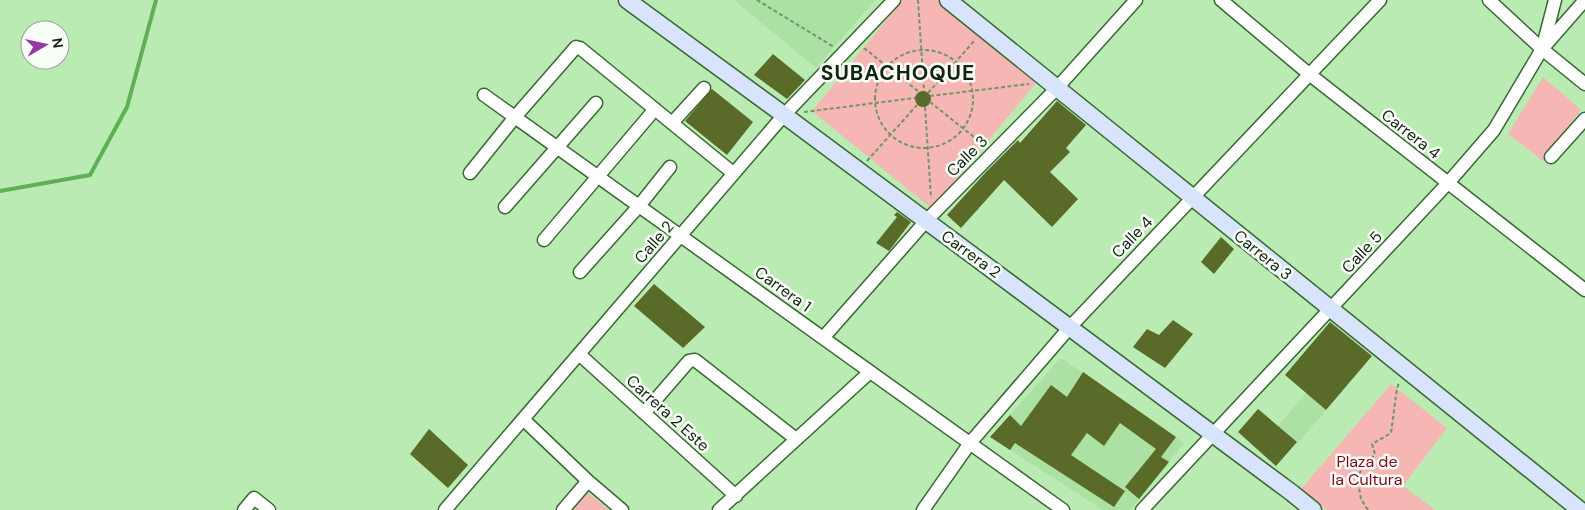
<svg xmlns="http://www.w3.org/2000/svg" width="1585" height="510" font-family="'DM Sans',sans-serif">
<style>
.built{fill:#abe2a3}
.green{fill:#f6b7b4}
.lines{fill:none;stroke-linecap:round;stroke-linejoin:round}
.stream{stroke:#5fb055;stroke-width:4}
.building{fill:#5a6a29}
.street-casing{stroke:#3a6734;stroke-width:15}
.secondary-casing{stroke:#3a6734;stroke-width:19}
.path{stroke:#70946b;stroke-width:2;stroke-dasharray:4 2.5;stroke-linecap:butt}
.street{stroke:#fff;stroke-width:12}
.secondary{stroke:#d8e4fb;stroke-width:16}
.labels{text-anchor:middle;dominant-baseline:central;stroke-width:5;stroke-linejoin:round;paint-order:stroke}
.street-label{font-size:16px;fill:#11240f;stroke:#f9fef8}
.park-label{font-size:16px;fill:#7d091c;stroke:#f9fef8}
.district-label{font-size:21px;font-weight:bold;letter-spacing:1px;fill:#11240f;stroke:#f9fef8}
</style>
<rect width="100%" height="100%" fill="#b9ebb2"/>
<path class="built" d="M734,0H875L816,68Z
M1061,358L1184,443L1130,510H1103L990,437Z
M1306,393L1326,410L1298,443L1278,426Z"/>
<path class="green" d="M903,0H937L1036,83L932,209L812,111Z
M1543,77L1581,110L1543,161L1508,134Z
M1391,384L1447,428L1403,486L1435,510H1327L1301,489Z
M587,492L609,510H572Z"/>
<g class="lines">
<path class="stream" d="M0,191L90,175L127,107L156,0"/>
</g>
<path class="building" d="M773,54L805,80L787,99L754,75Z
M712,89L753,122L727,155L685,121Z
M915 99a8 8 0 1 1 16 0a8 8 0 1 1-16 0Z
M1057,101L1086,125L1066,148L1070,152L1050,172L1078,199L1052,227L1004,180L961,228L947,215L986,172L1018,140L1020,143Z
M897,212L911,222L889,251L876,243L897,217L894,215Z
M1221,237L1234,249L1214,274L1201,262Z
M654,284L705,327L683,348L634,306Z
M1173,320L1193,334L1165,368L1133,347L1147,329L1159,335Z
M1330,322L1372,356L1326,410L1285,375Z
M1083,372L1176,437L1161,457L1169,462L1139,499L1125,487L1156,449L1120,423L1104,446L1087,433L1071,455L1125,491L1114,507L1015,443L1010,450L990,437L1010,415L1021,426L1051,385L1067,397Z
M1258,409L1297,442L1276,466L1238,432Z
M429,429L468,465L448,488L410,454Z"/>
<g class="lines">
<g class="street-casing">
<path id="street" d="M1221,0L1309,74L1585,290
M1489,0L1542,49L1585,84
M1543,46L1555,0
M484,95L1063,510
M672,123L704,88
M1551,157L1585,119
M470,173L515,117L576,47L580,48L733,173
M505,207L596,103
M544,240L655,109
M580,272L639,206L670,167
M823,338L926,221L1057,88L1136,0
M579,354L736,496
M644,413L689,361L695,360L796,439
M523,419L588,481L622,510
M244,510L254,498L269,510
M445,510L784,115L894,0
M563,510L588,481
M719,510L870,372
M923,510L970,443L1070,327L1380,0
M1142,510L1448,183L1494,130L1542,49L1585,0"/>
</g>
<g class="secondary-casing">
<path id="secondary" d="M627,0L784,115L1292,493L1313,510
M948,0L1580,510"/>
</g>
<path class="path" d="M757,0L834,47
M918,0L924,91
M864,48L919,92
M875 99a49 49 0 1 1 98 0a49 49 0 1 1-98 0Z
M928,93L975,40
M930,96L1029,84
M930,102L984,145
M925,107L931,198
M804,112L915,98
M867,161L917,105
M1368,510L1361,499L1357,476L1375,454L1372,444L1391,433L1397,388L1399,383"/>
<use href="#street" class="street"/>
<use href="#secondary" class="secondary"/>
</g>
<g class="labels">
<g class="street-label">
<text transform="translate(1411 134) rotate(38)">Carrera 4</text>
<text transform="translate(967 156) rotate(-45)">Calle 3</text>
<text transform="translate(1132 237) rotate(-46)">Calle 4</text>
<text transform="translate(654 242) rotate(-49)">Calle 2</text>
<text transform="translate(1362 252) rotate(-47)">Calle 5</text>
<text transform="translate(971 254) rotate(36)">Carrera 2</text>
<text transform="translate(1263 255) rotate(39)">Carrera 3</text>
<text transform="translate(783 289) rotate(36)">Carrera 1</text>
<text transform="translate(668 413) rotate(42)">Carrera 2 Este</text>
</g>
<g class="park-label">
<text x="1367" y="461">Plaza de<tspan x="1367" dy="18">la Cultura</tspan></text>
</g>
<g class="district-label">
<text x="898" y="73">SUBACHOQUE</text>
</g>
</g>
<g transform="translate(45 45) rotate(81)"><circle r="24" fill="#f9fef8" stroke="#9ca79b"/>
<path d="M0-4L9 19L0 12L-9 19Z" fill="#9439a3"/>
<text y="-8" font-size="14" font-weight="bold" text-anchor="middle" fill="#11240f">N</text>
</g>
</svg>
